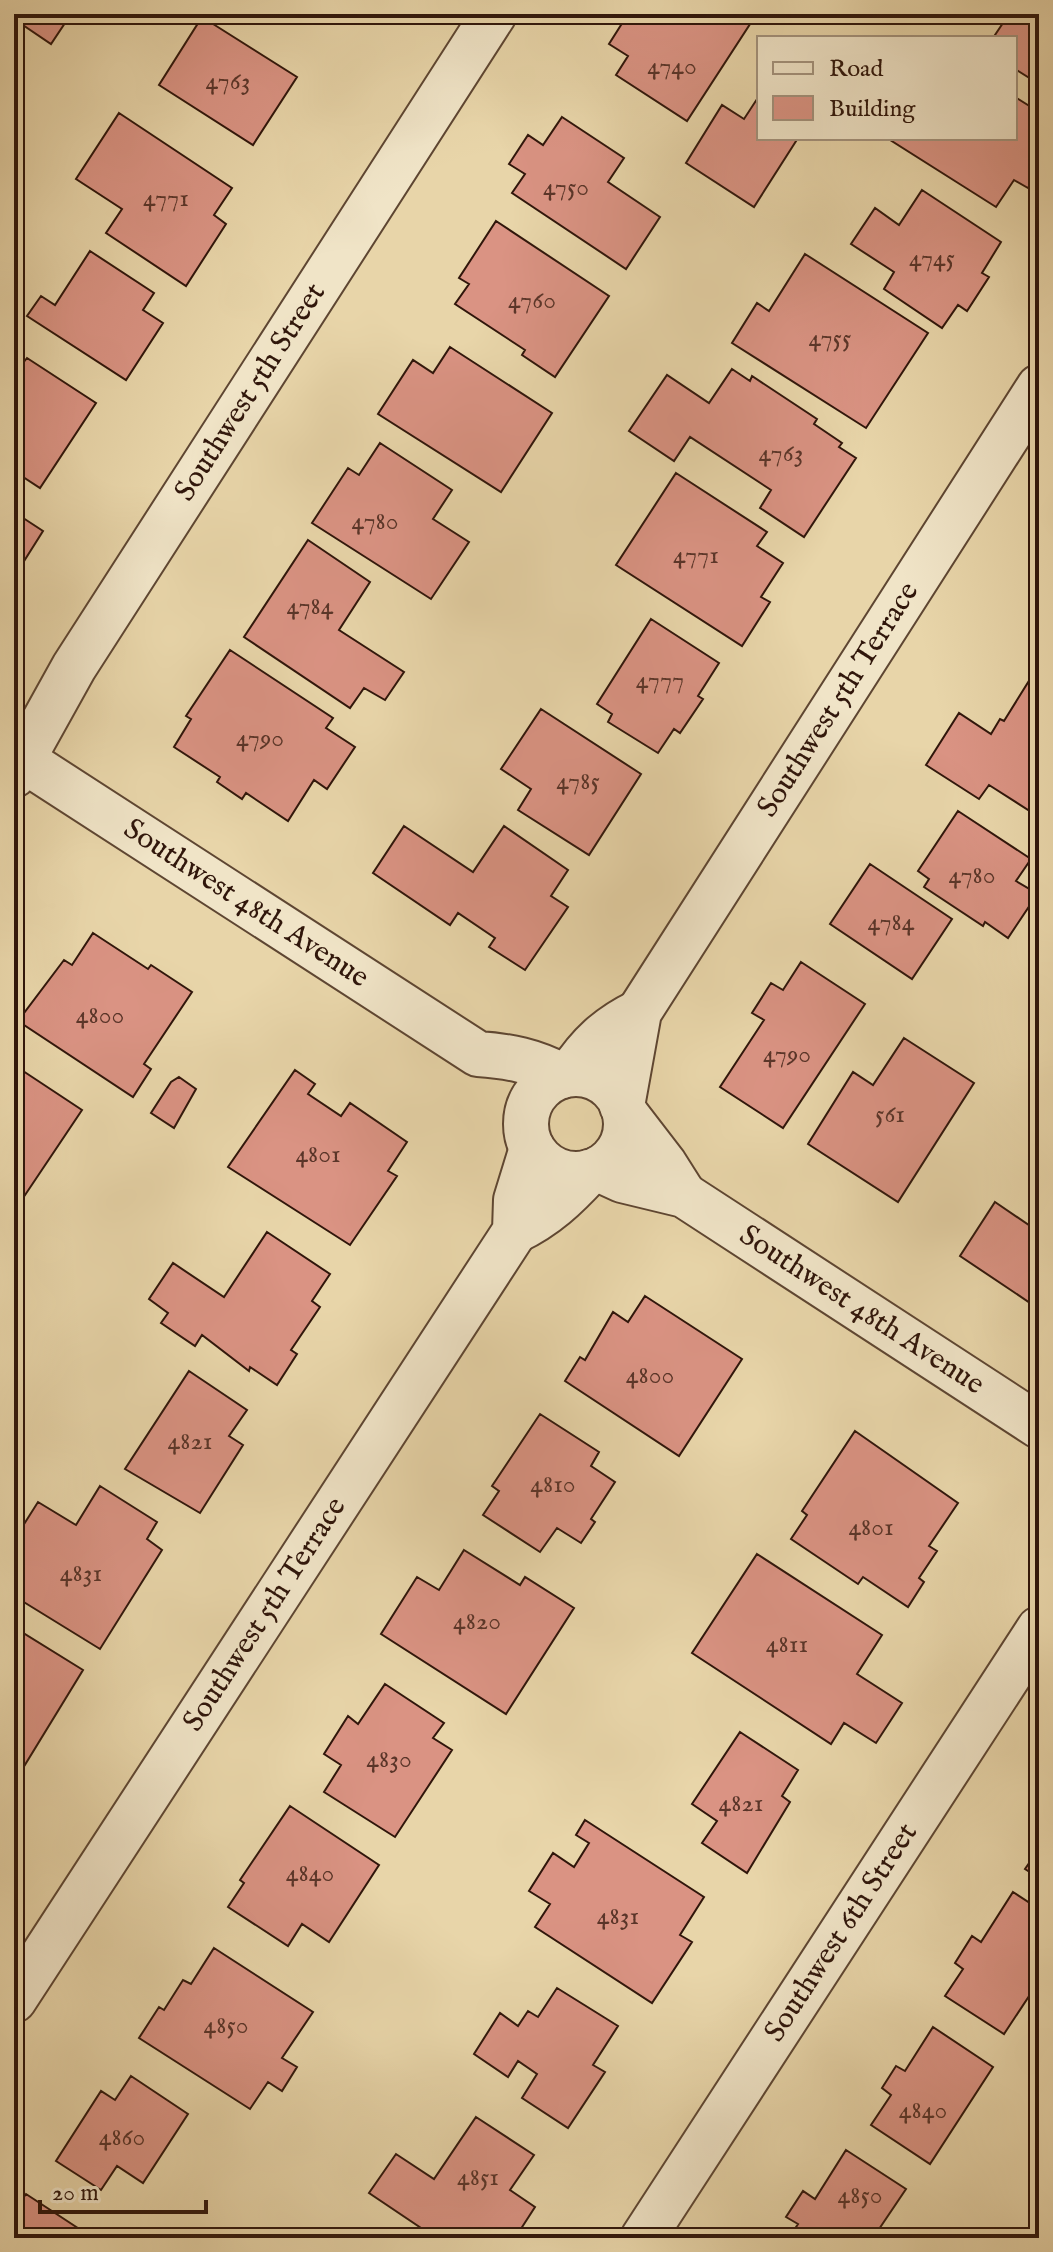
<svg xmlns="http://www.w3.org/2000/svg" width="1053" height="2252" font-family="'IM FELL English',serif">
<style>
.building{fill:#da9383;stroke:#30160b;stroke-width:2}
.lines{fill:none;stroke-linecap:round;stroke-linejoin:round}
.minor-casing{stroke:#5e4632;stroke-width:48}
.minor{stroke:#f0e4c7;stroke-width:44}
.labels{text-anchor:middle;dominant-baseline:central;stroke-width:6;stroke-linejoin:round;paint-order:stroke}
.number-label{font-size:26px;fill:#5a3529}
.street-label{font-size:30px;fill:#30160b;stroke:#f0e4c7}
</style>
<rect width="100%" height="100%" fill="#e8d5a9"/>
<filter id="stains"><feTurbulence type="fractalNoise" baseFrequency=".0025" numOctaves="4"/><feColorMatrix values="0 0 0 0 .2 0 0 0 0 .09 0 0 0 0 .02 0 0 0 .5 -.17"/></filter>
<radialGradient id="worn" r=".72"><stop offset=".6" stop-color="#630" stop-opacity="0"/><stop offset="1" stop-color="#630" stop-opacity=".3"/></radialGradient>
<path class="building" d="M14,14H71L51,44L14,19Z
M628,14H740L752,21L687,121L616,75L628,56L609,44Z
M1009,14H1039V84L1015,69V38H993Z
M202,17L297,77L253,145L159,85Z
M759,96V138H798L754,207L686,163L722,105L744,119Z
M1015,97L1039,112V171L1028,188L1014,180L996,207L887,138H1015Z
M119,113L232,188L214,215L226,224L186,286L106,233L122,209L76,179Z
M562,117L624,158L608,182L660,217L626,269L512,193L525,174L509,164L528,135L543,145Z
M922,190L1001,242L982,273L989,277L967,311L958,305L942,328L884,289L894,272L851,244L875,208L899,225Z
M496,221L609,296L555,377L522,355L525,350L455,304L469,284L459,278Z
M90,251L154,293L143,310L163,323L126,380L27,316L41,296L55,305Z
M805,254L928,333L866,428L732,343L757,303L769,311Z
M450,347L552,413L501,492L378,414L413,360L433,373Z
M14,357L23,363L27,358L96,403L40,488L14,471Z
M732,369L750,381L752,376L817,419L814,424L842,443L839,447L856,458L804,537L760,508L771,490L690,437L674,461L629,431L667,375L709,403Z
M380,443L452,490L433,519L469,542L431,599L312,523L348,468L359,475Z
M676,473L767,532L757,546L783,563L761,597L770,602L742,646L616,565Z
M14,512L43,531L14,577Z
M308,540L370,582L339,630L404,672L385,700L364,688L350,708L244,637Z
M651,619L719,663L698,696L703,699L680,733L674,729L658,753L608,722L612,714L597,704Z
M230,650L333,718L326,728L355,747L327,789L314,780L288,821L246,793L242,799L217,782L220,777L174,747L191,719L186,716Z
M1032,676L1039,681V817L989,785L979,799L926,765L959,713L991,734L1000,719L1004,721Z
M541,709L641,774L589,855L518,810L531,789L501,769Z
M958,811L1031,859L1016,881L1031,890L1034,899L1008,938L985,922L983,926L924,887L929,879L918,871Z
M404,826L473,872L504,826L568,870L551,896L568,907L525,970L489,947L495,938L458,913L450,925L373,873Z
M870,864L952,919L912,979L830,924Z
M93,933L148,969L151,965L192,992L144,1064L151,1069L133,1097L18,1021L64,960L72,965Z
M801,962L865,1004L783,1128L720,1087L764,1020L752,1013L771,983L783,990Z
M904,1038L974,1083L898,1202L808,1144L853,1072L873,1085Z
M14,1065L82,1110L15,1210L14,1209Z
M295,1070L315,1084L308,1094L341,1116L350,1103L407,1142L388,1171L397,1176L350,1245L228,1167Z
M179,1077L196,1089L174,1128L151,1113L171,1082Z
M995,1202L1039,1232V1309L960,1256Z
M267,1232L330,1274L312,1301L320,1307L291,1350L297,1354L277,1385L250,1367L249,1371L202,1335L195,1346L161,1323L168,1313L149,1299L173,1263L224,1297Z
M645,1296L742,1359L679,1456L565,1381L580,1357L585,1360L613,1312L628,1322Z
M189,1371L247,1410L229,1436L243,1445L200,1513L125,1469Z
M540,1414L599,1452L591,1466L615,1482L591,1519L595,1522L581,1543L557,1528L540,1552L483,1515L499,1491L492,1486Z
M855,1431L958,1503L929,1546L937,1551L919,1578L924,1582L908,1607L863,1577L858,1584L791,1539L807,1515L802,1511Z
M100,1486L157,1522L147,1539L162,1550L100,1649L14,1596V1540L38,1502L76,1525Z
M464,1550L520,1585L525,1577L574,1608L506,1714L381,1634L417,1577L439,1590Z
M757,1554L882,1635L857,1674L902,1703L876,1743L844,1723L831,1744L692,1653Z
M14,1618L20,1622L17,1629L83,1670L23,1768L14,1762Z
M385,1684L444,1723L433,1738L452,1750L395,1837L324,1792L341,1765L324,1754L348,1716L358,1724Z
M740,1732L798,1770L782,1796L790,1802L747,1873L702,1843L717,1821L692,1804Z
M290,1806L379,1865L329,1942L302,1924L288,1946L228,1907L244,1883L240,1880Z
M585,1820L704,1897L680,1935L692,1942L652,2003L535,1927L550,1904L529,1891L553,1853L574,1867L589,1843L576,1835Z
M1039,1849V1878L1025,1869Z
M1013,1892L1039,1909V1981L1004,2034L945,1996L963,1969L955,1963L972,1936L981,1942Z
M214,1948L313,2012L282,2058L297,2067L282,2091L268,2082L250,2109L139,2038L159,2007L164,2010L183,1980L191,1984Z
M557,1988L618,2026L593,2065L605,2072L568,2128L522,2098L537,2074L518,2061L508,2077L474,2054L500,2013L518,2026L528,2011L538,2017Z
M933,2027L993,2067L930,2164L871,2125L891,2095L882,2088L896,2066L905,2071Z
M131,2076L188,2114L143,2183L117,2166L101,2190L56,2161L101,2091L115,2100Z
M476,2117L534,2155L510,2190L535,2207L515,2238H436L369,2193L396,2154L434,2179Z
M846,2150L906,2189L873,2238H789L798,2224L786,2217L803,2191L815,2199Z
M26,2194L93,2238H14V2211Z"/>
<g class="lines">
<g class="minor-casing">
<g id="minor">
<path id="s1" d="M14,754L478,1054C509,1056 534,1061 562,1076"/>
<path id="s2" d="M14,775L74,667L494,14"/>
<path d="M570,1074C589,1045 608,1027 639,1012"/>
<circle cx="576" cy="1124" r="50"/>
<path id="s3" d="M622,1106L639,1012L1039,387"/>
<path d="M625,1113L665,1165L684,1195"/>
<path id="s4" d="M598,1169L622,1180L684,1195L1039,1426"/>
<path d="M515,1231C546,1216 566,1197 589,1172"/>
<path id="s5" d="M14,2000L515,1231L516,1200L532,1148"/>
<path id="s6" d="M643,2238L1039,1629"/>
</g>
</g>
<use href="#minor" class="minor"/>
</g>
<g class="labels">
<g class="number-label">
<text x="672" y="66">4740</text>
<text x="228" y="81">4763</text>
<text x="566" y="187">4750</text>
<text x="166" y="198">4771</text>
<text x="932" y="258">4745</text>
<text x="532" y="300">4760</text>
<text x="830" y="338">4755</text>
<text x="781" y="453">4763</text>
<text x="375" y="521">4780</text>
<text x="696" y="555">4771</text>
<text x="310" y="606">4784</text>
<text x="660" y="680">4777</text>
<text x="260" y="738">4790</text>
<text x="578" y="781">4785</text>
<text x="972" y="875">4780</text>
<text x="891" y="922">4784</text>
<text x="100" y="1015">4800</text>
<text x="787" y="1054">4790</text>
<text x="890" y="1114">561</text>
<text x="318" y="1154">4801</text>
<text x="650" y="1375">4800</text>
<text x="190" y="1441">4821</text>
<text x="553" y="1484">4810</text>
<text x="871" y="1527">4801</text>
<text x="81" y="1573">4831</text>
<text x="477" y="1621">4820</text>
<text x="787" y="1644">4811</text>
<text x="389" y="1759">4830</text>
<text x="741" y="1803">4821</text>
<text x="310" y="1873">4840</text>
<text x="618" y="1916">4831</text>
<text x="226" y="2025">4850</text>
<text x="923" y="2110">4840</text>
<text x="122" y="2137">4860</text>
<text x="478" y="2177">4851</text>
<text x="860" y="2195">4850</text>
</g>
<g class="street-label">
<text stroke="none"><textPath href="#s2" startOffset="450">Southwest 5th Street</textPath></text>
<text stroke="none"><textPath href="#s3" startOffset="466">Southwest 5th Terrace</textPath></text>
<text stroke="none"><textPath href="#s1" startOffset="276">Southwest 48th Avenue</textPath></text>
<text stroke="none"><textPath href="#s4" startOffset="302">Southwest 48th Avenue</textPath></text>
<text stroke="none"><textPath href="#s5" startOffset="460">Southwest 5th Terrace</textPath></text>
<text stroke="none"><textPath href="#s6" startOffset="364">Southwest 6th Street</textPath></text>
</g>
</g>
<rect width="1053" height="2252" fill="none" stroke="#e8d5a9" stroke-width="48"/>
<rect x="16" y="16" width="1021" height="2220" fill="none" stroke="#30160b" stroke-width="4"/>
<rect x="24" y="24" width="1005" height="2204" fill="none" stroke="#30160b" stroke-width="2"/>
<rect x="757" y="36" width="260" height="104" fill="#f0e4c7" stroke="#a3927c" stroke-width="2"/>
<rect x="773" y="62" width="40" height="12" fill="#f0e4c7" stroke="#a3927c" stroke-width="2"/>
<text x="829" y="76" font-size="24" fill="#30160b">Road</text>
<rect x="773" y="96" width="40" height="24" fill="#da9383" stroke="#a3927c" stroke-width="2"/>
<text x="829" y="116" font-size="24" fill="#30160b">Building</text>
<path d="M40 2200v12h166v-12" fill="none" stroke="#30160b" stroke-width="4"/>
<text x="52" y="2200" font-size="24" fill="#30160b" stroke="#f0e4c7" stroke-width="6" paint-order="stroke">20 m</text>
<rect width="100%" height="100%" filter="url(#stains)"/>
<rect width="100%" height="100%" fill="url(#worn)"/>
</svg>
